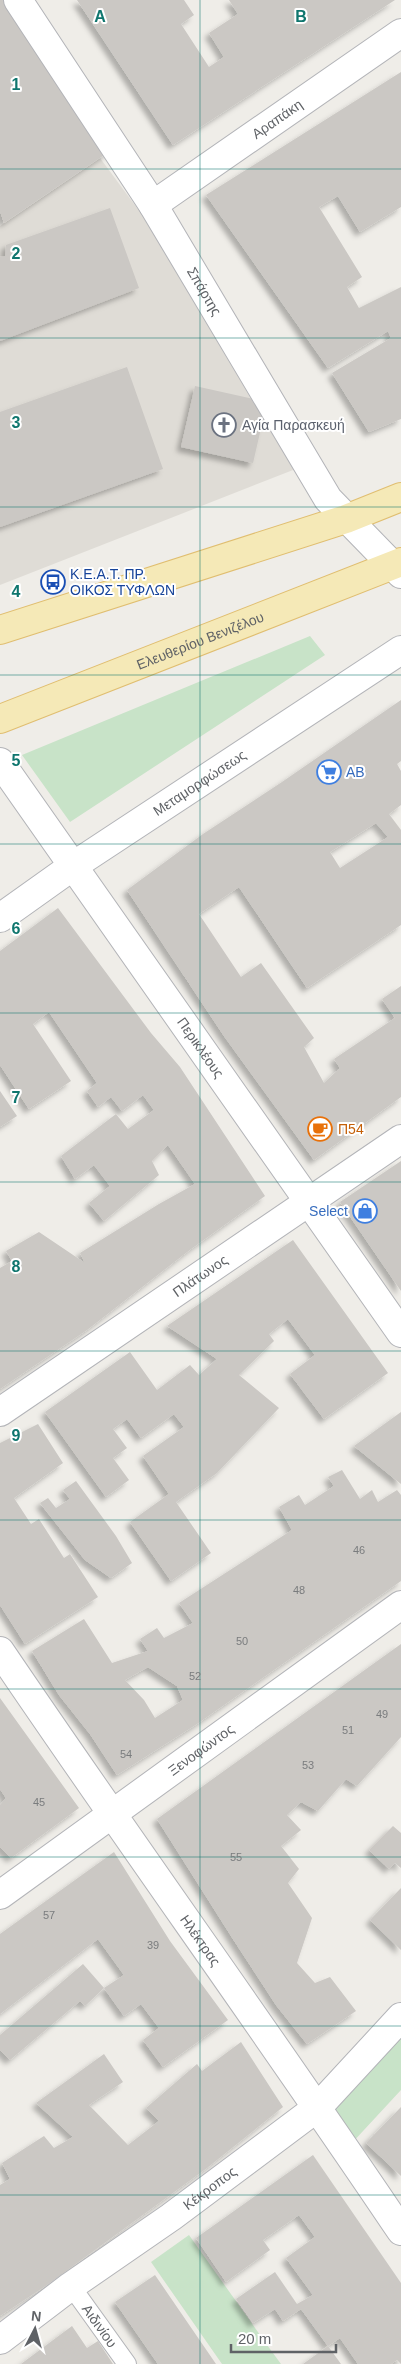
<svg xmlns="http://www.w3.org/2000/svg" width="401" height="2364" font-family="Arial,sans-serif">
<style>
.education{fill:#dfdcd6}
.green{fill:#c8e3c8}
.building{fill:#cbc8c4;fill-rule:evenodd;filter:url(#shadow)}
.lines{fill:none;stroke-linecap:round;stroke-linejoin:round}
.service-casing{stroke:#b3b4b8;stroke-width:20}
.minor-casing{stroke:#b3b4b8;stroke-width:30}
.primary-casing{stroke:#e0be70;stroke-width:30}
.service{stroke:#fff;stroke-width:18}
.minor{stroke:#fff;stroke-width:28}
.primary{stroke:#f5e9b7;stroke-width:28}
.grid{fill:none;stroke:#0f766e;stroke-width:1;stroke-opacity:0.55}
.labels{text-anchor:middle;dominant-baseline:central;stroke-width:4;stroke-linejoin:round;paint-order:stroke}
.number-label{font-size:11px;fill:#7a7c7e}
.street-label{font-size:14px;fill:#5f6266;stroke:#fff}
.worship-label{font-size:14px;fill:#5b616d;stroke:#fff;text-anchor:start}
.transit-label{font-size:14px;fill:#164399;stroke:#fff;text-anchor:start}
.shop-label{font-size:14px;fill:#366cbe;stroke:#fff;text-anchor:start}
.food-label{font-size:14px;fill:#c56008;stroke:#fff;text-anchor:start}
.grid-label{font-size:16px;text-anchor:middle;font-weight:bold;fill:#0f766e;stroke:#fff;stroke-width:4;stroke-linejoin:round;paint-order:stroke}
</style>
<defs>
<filter id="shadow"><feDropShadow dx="-4.5" dy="4.5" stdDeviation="2.5" flood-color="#0004"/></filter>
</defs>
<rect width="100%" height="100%" fill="#efede8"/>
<path class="education" d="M100,158L217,316L311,463L0,585V226Z"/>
<path class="green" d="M310,636L325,655L70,822L22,755Z
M401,2026V2090L351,2144L325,2110Z
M189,2235L270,2349L281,2364H222L151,2262Z"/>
<path class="building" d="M0,0H9L110,151L4,223L0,211Z
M77,0H184L194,15L181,24L209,67L224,57L209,33L238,14L229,0H395L173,145Z
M401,72V207L360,232L338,196L319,207L362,277L347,287L359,308L401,287V419L369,432L332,373L391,338L388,331L328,368L206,195Z
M110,208L139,288L0,341V257L5,256L6,245Z
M127,367L163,469L0,527V412Z
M195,386L267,402L253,463L181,447Z
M401,700V761L397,764L401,771V805L389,814L401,830V925L307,988L239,887L199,914L241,977L261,963L314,1038L304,1047L324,1083L340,1068L334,1059L395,1018L382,999L401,986V1097L314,1160L224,1036L127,890L203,834L282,782ZM376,823L388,837L340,868L330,852Z
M58,908L151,1033L180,1067L265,1196L191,1249L87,1330L0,1389V1268L12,1261L6,1251L39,1232L85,1263L80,1253L159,1204L195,1184L168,1145L152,1161L159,1175L104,1221L89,1203L110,1186L94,1165L75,1179L61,1156L116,1114L128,1129L154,1110L143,1095L122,1111L111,1097L98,1107L87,1091L97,1083L49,1012L33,1024L71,1081L29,1109L0,1065V951Z
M0,1091L17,1116L0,1127Z
M401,1161V1291L340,1202Z
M293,1240L388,1373L324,1419L290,1374L315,1355L288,1319L269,1334L274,1341L239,1375L279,1408L217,1473L176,1502L211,1553L171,1581L130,1522L169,1494L143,1456L184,1427L174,1414L141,1438L127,1419L113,1429L127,1448L113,1458L129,1480L106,1497L45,1412L130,1352L157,1390L190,1365L199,1375L217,1359L167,1326Z
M401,1412V1484L354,1446Z
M38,1424L63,1463L14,1498L31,1524L39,1519L64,1558L70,1554L98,1597L25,1644L0,1605V1443Z
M342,1470L360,1499L372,1490L378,1502L397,1490L401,1495V1581L197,1724L117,1775L90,1734L59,1695L32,1651L84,1619L112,1663L148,1651L140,1639L157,1628L164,1638L193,1623L179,1603L292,1530L279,1507L299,1495L305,1505L334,1486L328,1477ZM148,1667L177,1686L183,1700L155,1718L144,1700L125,1680Z
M76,1481L116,1536L132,1563L111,1578L85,1560L40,1503L48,1498L56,1508L70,1499L63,1490Z
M401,1644V1737L357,1786L346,1779L318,1811L301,1802L287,1815L301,1830L281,1846L299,1869L288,1883L312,1918L297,1963L315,1983L330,1977L356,2011L307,2044L276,2005L233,1939L157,1819Z
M0,1698L79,1808L11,1858L0,1847V1805L6,1798L0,1789Z
M393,1826L401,1833V1868L395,1863L389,1869L369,1850Z
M114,1852L170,1941L228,2020L163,2067L143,2040L159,2028L141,2004L124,2016L104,1988L124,1975L98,1939L0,2014V1934Z
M401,1888V1950L370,1920Z
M83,1964L104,1988L85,2006L80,2001L10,2060L0,2050V2035Z
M241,2042L283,2107L207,2168L47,2285L0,2316V2185L10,2179L2,2163L44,2136L54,2148L73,2137L36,2103L104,2054L123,2082L89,2105L128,2145L159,2121L146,2108L197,2064L202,2071Z
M401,2107V2176L366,2143Z
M313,2155L401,2283V2364L397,2360L391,2364H358L340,2338L328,2346L301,2309L283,2321L275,2309L253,2323L236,2299L275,2272L297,2304L313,2295L286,2258L315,2237L299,2215L263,2240L270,2250L226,2282L196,2238Z
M155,2275L216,2364H158L115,2302Z
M72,2326L87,2348L98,2341L113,2364H21Z
M328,2346L341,2364H303Z"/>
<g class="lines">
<g class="service-casing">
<g id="service">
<path id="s1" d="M71,2286L127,2364"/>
</g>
</g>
<g class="minor-casing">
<g id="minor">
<path id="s2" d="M18,0L153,205L328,499L401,574"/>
<path id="s3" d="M153,205L401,33"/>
<path id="s4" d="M0,762L401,1333"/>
<path id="s5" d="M0,918L73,866L401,650"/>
<path id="s6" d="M0,1412L401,1139"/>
<path id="s7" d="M0,1651C132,1846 270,2036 401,2231"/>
<path id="s8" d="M0,1895L401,1605"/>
<path id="s9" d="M0,2340L71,2286L171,2217L318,2107L401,2017"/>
</g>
</g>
<g class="primary-casing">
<g id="primary">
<path d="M0,630L346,519L401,497"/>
<path id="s10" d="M0,719L401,562"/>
</g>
</g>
<use href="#service" class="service"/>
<use href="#minor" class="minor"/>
<use href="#primary" class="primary"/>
</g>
<path class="grid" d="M200,0V2364M0,169H401M0,338H401M0,507H401M0,675H401M0,844H401M0,1013H401M0,1182H401M0,1351H401M0,1520H401M0,1689H401M0,1857H401M0,2026H401M0,2195H401"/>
<defs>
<g id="church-ring" transform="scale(1.25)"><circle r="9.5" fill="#fff" stroke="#6b7280" stroke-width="1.5"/><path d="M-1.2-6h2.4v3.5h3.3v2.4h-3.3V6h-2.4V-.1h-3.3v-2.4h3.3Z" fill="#6b7280"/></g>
<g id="bus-ring" transform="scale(1.25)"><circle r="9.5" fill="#fff" stroke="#1a4fb4" stroke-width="1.5"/><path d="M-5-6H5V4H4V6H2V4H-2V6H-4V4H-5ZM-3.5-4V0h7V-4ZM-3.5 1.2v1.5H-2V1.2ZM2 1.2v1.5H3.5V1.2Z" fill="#1a4fb4"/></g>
<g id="supermarket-ring" transform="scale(1.25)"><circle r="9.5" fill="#fff" stroke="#3f7fe0" stroke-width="1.5"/><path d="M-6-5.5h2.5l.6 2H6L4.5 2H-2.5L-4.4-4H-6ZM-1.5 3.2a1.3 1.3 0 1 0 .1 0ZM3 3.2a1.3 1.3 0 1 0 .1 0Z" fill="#3f7fe0"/></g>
<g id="cafe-ring" transform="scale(1.25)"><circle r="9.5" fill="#fff" stroke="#e8710a" stroke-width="1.5"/><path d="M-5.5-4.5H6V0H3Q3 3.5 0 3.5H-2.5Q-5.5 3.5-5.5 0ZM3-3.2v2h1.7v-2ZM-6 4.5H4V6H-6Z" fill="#e8710a"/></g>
<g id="shop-ring" transform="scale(1.25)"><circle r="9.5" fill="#fff" stroke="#3f7fe0" stroke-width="1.5"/><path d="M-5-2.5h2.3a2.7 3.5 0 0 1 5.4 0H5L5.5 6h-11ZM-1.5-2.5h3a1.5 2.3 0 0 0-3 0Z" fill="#3f7fe0"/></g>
</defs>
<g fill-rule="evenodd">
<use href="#church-ring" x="224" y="425"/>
<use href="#bus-ring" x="53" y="582"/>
<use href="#supermarket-ring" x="329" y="772"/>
<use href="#cafe-ring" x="320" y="1129"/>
<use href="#shop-ring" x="365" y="1211"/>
</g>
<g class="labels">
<g class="number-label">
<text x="359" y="1550">46</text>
<text x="299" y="1590">48</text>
<text x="242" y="1641">50</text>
<text x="195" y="1676">52</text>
<text x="382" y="1714">49</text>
<text x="348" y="1730">51</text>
<text x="126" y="1754">54</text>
<text x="308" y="1765">53</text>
<text x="39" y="1802">45</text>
<text x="236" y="1857">55</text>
<text x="49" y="1915">57</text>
<text x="153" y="1945">39</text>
</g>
<g class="street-label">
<text stroke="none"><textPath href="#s3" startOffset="151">Αραπάκη</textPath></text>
<text stroke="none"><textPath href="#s2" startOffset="346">Σπάρτης</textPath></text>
<text stroke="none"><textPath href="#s10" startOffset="215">Ελευθερίου Βενιζέλου</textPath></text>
<text stroke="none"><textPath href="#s5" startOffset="241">Μεταμορφώσεως</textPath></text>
<text stroke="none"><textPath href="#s4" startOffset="349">Περικλέους</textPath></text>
<text stroke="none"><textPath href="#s6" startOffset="242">Πλάτωνος</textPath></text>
<text stroke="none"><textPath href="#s8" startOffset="248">Ξενοφώντος</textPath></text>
<text stroke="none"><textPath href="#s7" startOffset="352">Ηλέκτρας</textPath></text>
<text stroke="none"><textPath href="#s9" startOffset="259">Κέκροπος</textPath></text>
<text stroke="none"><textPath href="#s1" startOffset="49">Αιδινίου</textPath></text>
</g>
<g class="worship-label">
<text x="242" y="425">Αγία Παρασκευή</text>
</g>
<g class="transit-label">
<text x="70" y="574">Κ.Ε.Α.Τ. ΠΡ.<tspan x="70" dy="16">ΟΙΚΟΣ ΤΥΦΛΩΝ</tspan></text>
</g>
<g class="shop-label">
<text x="346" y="772">AB</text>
<text x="348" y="1211" text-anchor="end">Select</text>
</g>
<g class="food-label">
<text x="338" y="1129">Π54</text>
</g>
</g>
<g class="grid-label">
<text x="100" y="22">A</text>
<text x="301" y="22">B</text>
<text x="16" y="90">1</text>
<text x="16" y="259">2</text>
<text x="16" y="428">3</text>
<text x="16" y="597">4</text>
<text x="16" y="766">5</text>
<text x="16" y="934">6</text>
<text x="16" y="1103">7</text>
<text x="16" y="1272">8</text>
<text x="16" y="1441">9</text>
</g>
<g transform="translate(35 2329) rotate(6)" stroke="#ffffff" stroke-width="4" paint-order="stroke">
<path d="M0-4L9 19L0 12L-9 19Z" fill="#5f6266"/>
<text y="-8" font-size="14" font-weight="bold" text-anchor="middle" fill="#5f6266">N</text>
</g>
<path d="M231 2344v8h105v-8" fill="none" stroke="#5f6266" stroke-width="2.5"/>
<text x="238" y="2344" font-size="15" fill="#5f6266" stroke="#ffffff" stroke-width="4" paint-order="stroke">20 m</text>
</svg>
